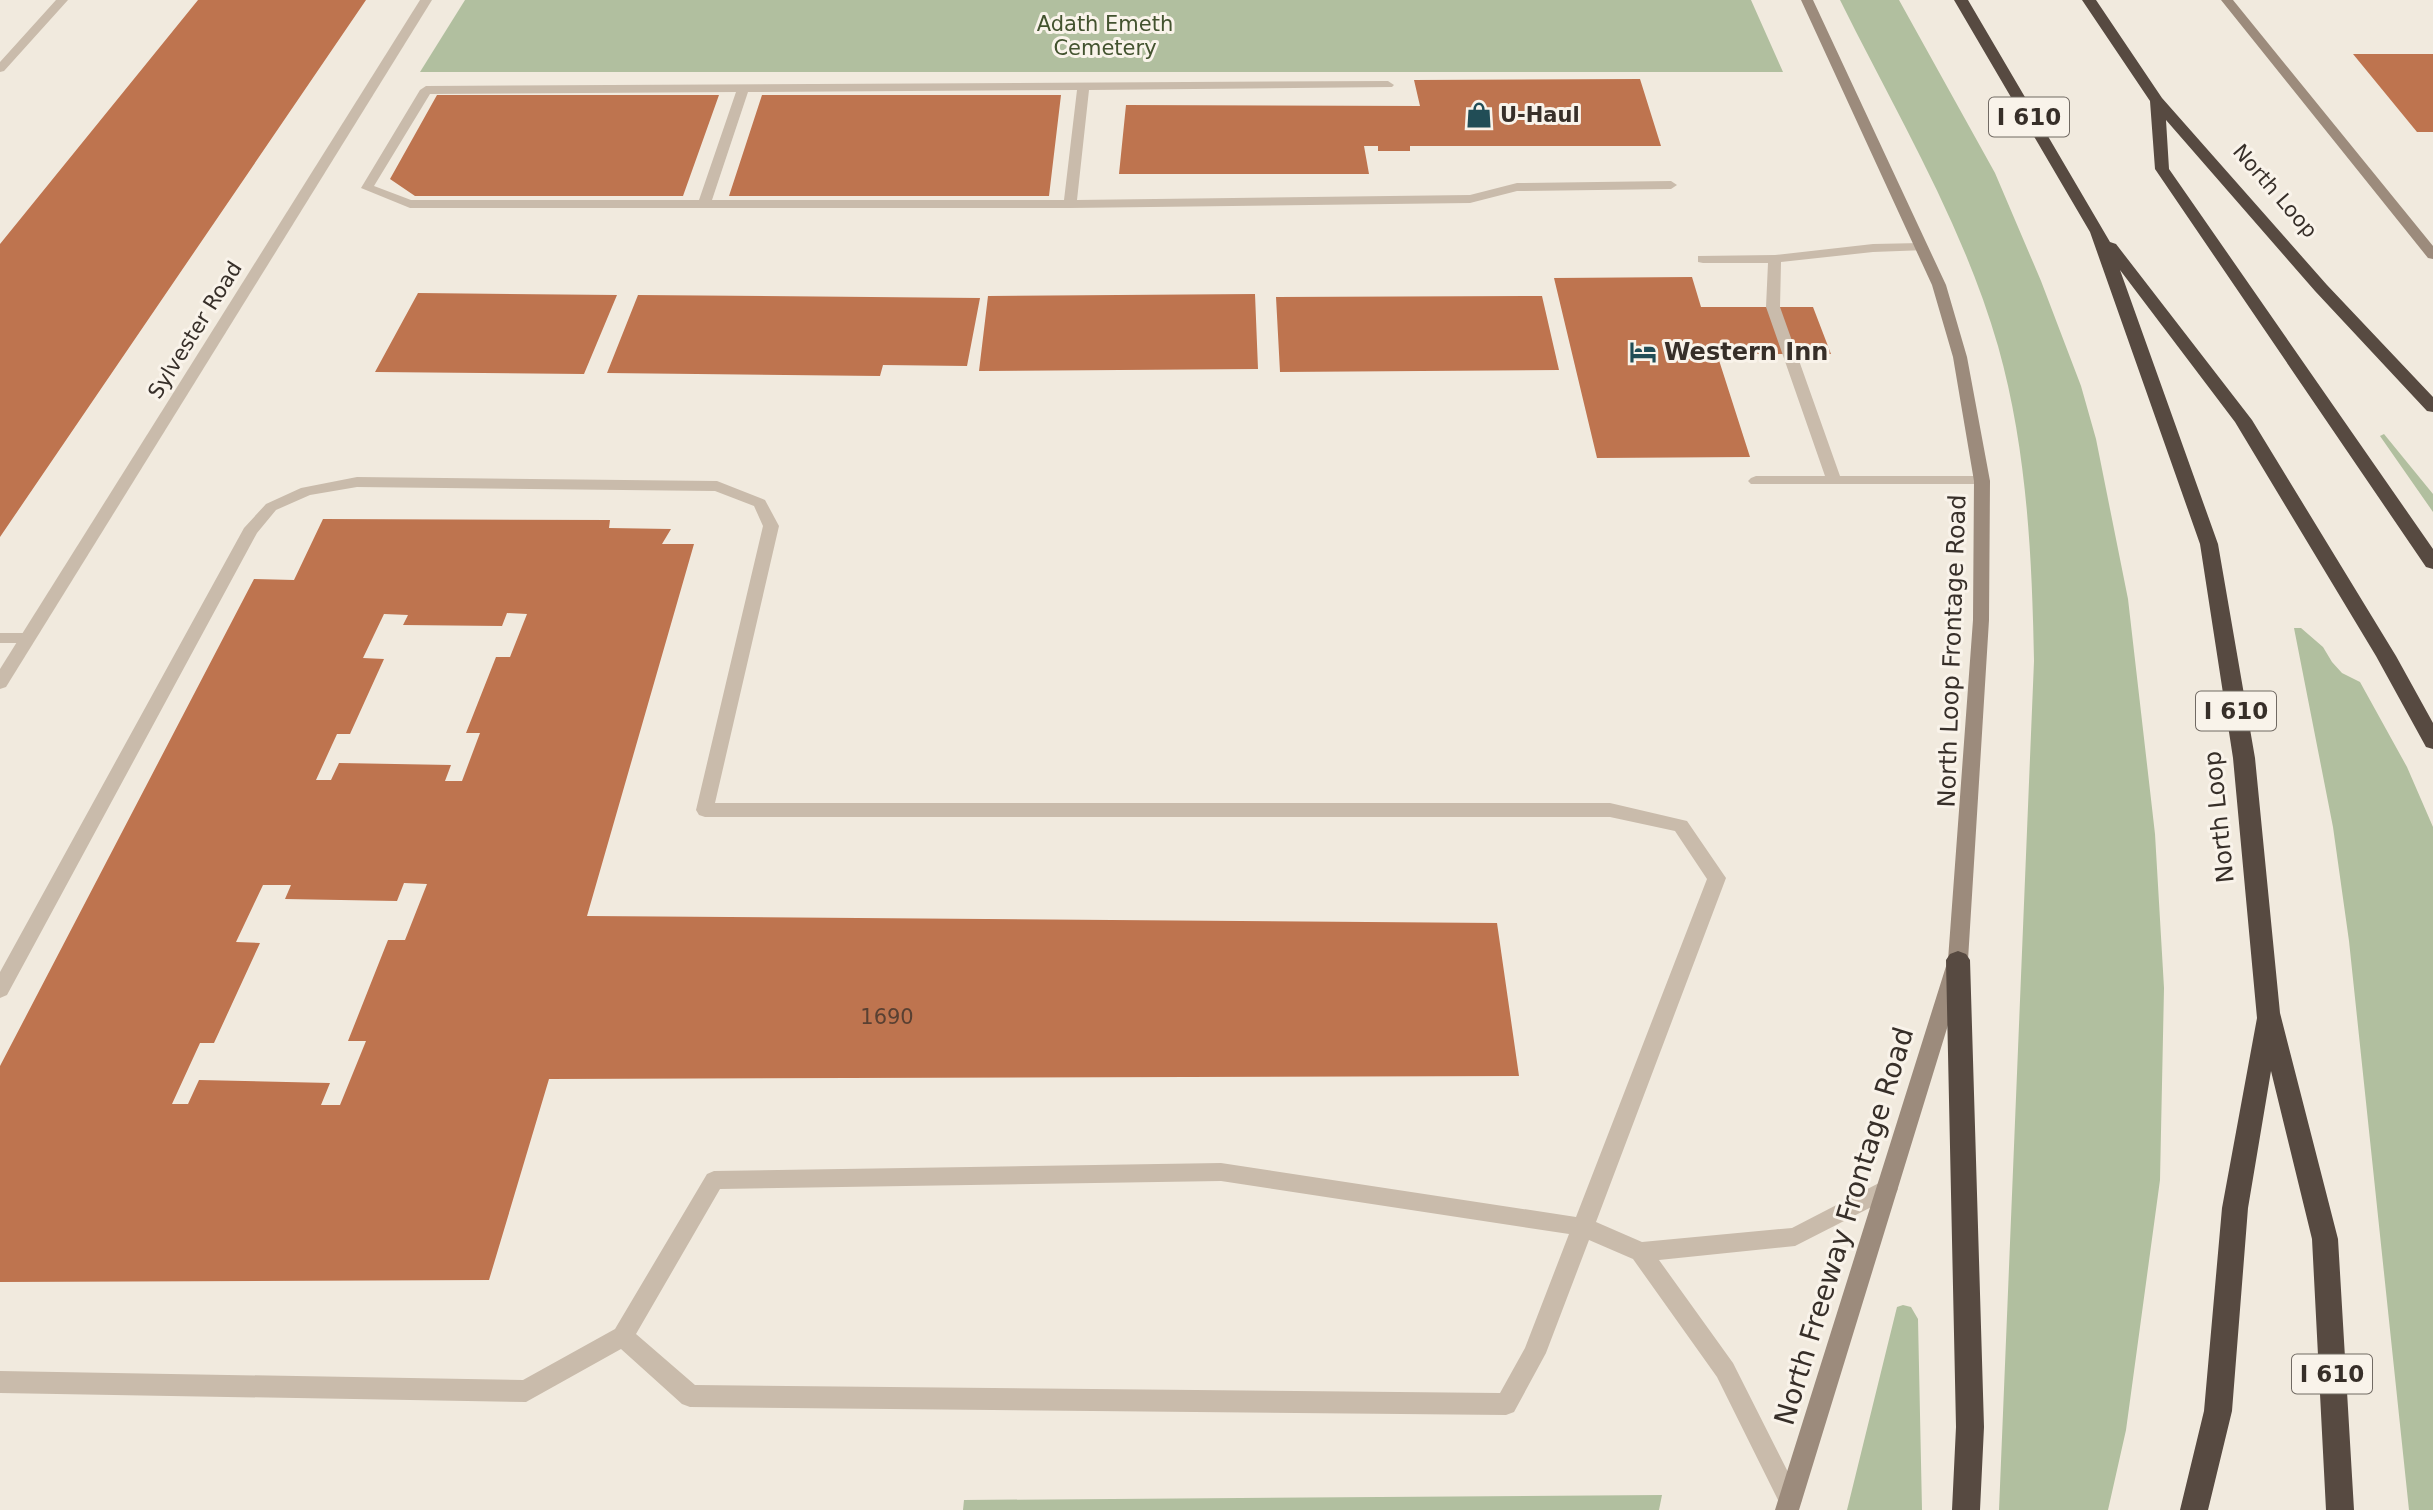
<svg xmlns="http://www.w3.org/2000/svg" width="2433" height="1510" font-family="'DejaVu Sans',sans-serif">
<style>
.green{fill:#b1bf9f}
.building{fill:#be744f;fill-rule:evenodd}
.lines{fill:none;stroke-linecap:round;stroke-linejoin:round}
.lane{fill:#c9bbab;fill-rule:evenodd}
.street{fill:#c9bbab;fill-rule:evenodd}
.secondary{fill:#9c8b7c;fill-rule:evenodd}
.highway{fill:#574a41;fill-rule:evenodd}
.labels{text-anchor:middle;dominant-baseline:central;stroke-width:6;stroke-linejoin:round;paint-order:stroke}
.far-park-label{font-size:21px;fill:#43532f;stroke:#f9f3ea}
.far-poi-label{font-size:21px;font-weight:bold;fill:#372f29;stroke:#f9f3ea;text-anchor:start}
.far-street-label{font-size:21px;fill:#372f29;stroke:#f9f3ea}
.number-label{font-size:21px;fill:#594032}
.shield{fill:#f9f3ea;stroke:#716a63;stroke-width:2}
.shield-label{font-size:23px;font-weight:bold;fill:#372f29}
.poi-label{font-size:24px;font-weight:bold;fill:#372f29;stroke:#f9f3ea;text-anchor:start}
.street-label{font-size:24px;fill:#372f29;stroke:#f9f3ea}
.near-street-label{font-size:28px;fill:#372f29;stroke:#f9f3ea}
</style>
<rect width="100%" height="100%" fill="#f1eade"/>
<path class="green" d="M465,0H1751L1783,72H420Z
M1840,0H1899L1995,173L2041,281L2081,386L2096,439L2128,599L2155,834L2164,988L2160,1180L2126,1430L2108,1510H1999L2034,661C2032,556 2027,449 1998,346C1963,224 1896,113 1840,0Z
M2384,434L2433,494V512L2380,436Z
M2294,628H2301L2323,647L2332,662L2342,673L2360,682L2407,767L2433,827V1510H2409L2349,941L2333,827Z
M1903,1305L1911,1307L1918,1319L1922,1510H1847L1897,1307Z
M1662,1495L1659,1510H963L964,1500Z"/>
<path class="building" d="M198,0H366L0,537V244Z
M2353,54H2433V132H2417Z
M1640,79L1661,146H1410V151H1378V146H1364L1369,174H1119L1126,105L1420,106L1414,80Z
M437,95H719L683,196H415L390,179Z
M762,95H1061L1049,196H729Z
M1692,277L1701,307H1813L1831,354H1717L1750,457L1597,458L1554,278Z
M418,293L617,295L584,374L375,372Z
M1255,294L1258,369L979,371L988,296Z
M638,295L980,298L967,366L883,365L880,376L607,373Z
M1542,296L1559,370L1280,372L1276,297Z
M323,519L610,520L609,528L671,529L662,544H694L587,916L1497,923L1519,1076L549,1079L489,1280L0,1282V1066L254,579L294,580ZM507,613L527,614L510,657H496L466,733H480L462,781H445L451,765L339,763L331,780H316L337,734H350L384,659L363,658L384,614L408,615L403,625L502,626ZM404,883L427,884L405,940H388L348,1041H366L340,1105H321L330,1083L199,1080L188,1104H172L200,1043H214L260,943L236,942L263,885H291L285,899L397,901Z"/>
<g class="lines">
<path class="lane" d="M56,0H68L4,71L0,72V62Z
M1388,81L1394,85L1392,87L1089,90L1077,200L1470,195L1517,183L1671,181L1677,185L1671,189L1517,191L1470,203L1070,208H410L361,188L420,90L426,86ZM1077,90L1064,200H712L748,92ZM736,92L699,200H411L374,186L430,94Z
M1921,243L1928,247L1926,250L1873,252L1781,262L1780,307L1840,476H1982L1987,478L1990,481L1987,484H1751L1748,481L1751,478L1756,476H1825L1766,307L1768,263H1703L1698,262V256L1775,255L1873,244Z
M357,477L717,481L765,500L779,526L715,803H1610L1687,821L1726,878L1596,1222L1642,1242L1792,1228L1879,1183L1887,1180L1895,1183L1898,1189L1895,1195L1795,1246L1659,1260L1733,1363L1798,1492L1802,1500L1798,1508H1782L1717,1377L1633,1259L1589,1240L1546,1353L1514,1412L1506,1415L690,1407L682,1404L621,1349L526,1402L0,1393V1371L523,1380L615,1329L707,1174L714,1171L1221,1163L1576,1217L1707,879L1675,831L1610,817H705L699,815L696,810L763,526L754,506L715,491L357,487L310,495L276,510L257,533L7,995L0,998V972L244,528L266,504L301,488ZM1221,1181L1569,1234L1525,1348L1500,1393L695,1385L636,1334L720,1189Z
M0,633H28L36,638L28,643H0Z"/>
<path class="street" d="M420,0H432L6,687L0,689V669Z"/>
<path class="secondary" d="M1801,0H1813L1946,285L1967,357L1990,481L1989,620L1968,960L1799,1510H1775L1948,960L1973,620L1974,481L1953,357L1932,285Z
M2221,0H2233L2433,246V259L2428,258Z"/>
<path class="highway" d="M1954,0H1968L2110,242L2116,244L2252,420L2396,656L2433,723V749L2426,747L2376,656L2235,422L2120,270L2218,544L2255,758L2280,1013L2338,1239L2354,1510H2326L2312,1239L2271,1071L2248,1208L2232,1411L2208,1510H2180L2204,1411L2222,1208L2257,1018L2233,758L2200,544L2090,232Z
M2082,0H2096L2162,98L2327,285L2433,397V412L2427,411L2315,291L2166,120L2169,169L2433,549V569L2426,567L2155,169L2150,101Z
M1958,951L1966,954L1970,960L1984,1427L1980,1510H1952L1956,1427L1946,960L1950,954Z"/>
</g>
<defs>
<g id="shop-bare" transform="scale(2.1)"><path d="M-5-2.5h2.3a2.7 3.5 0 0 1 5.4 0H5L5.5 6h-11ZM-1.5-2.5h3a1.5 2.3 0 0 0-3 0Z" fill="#214d56" stroke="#f9f3ea" stroke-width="2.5" paint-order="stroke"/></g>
<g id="hotel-bare" transform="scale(2.1)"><path d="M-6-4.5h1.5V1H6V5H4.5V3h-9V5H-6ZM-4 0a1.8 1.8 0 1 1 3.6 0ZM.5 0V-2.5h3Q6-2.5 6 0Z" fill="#214d56" stroke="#f9f3ea" stroke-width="2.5" paint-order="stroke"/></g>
</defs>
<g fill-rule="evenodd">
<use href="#shop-bare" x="1479" y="115"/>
<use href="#hotel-bare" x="1643" y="352"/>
</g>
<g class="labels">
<g class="far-park-label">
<text x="1105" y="24">Adath Emeth<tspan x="1105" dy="24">Cemetery</tspan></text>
</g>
<g class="far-poi-label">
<text x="1500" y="115">U-Haul</text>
</g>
<g class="far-street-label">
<text transform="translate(2275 191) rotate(49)">North Loop</text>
<text transform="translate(195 330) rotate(-58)">Sylvester Road</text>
</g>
<g class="number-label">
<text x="887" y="1017">1690</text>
</g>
<g class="shield">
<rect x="1989" y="97.5" width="80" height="39" rx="5"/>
<rect x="2196" y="691.5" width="80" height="39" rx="5"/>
<rect x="2292" y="1354.5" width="80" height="39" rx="5"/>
</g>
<g class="shield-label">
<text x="2029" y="117">I 610</text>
<text x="2236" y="711">I 610</text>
<text x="2332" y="1374">I 610</text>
</g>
<g class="poi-label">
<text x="1664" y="352">Western Inn</text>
</g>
<g class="street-label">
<text transform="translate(1952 651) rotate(-88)">North Loop Frontage Road</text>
<text transform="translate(2219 817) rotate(-96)">North Loop</text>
</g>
<g class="near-street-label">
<text transform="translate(1844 1226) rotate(-73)">North Freeway Frontage Road</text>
</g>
</g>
</svg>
